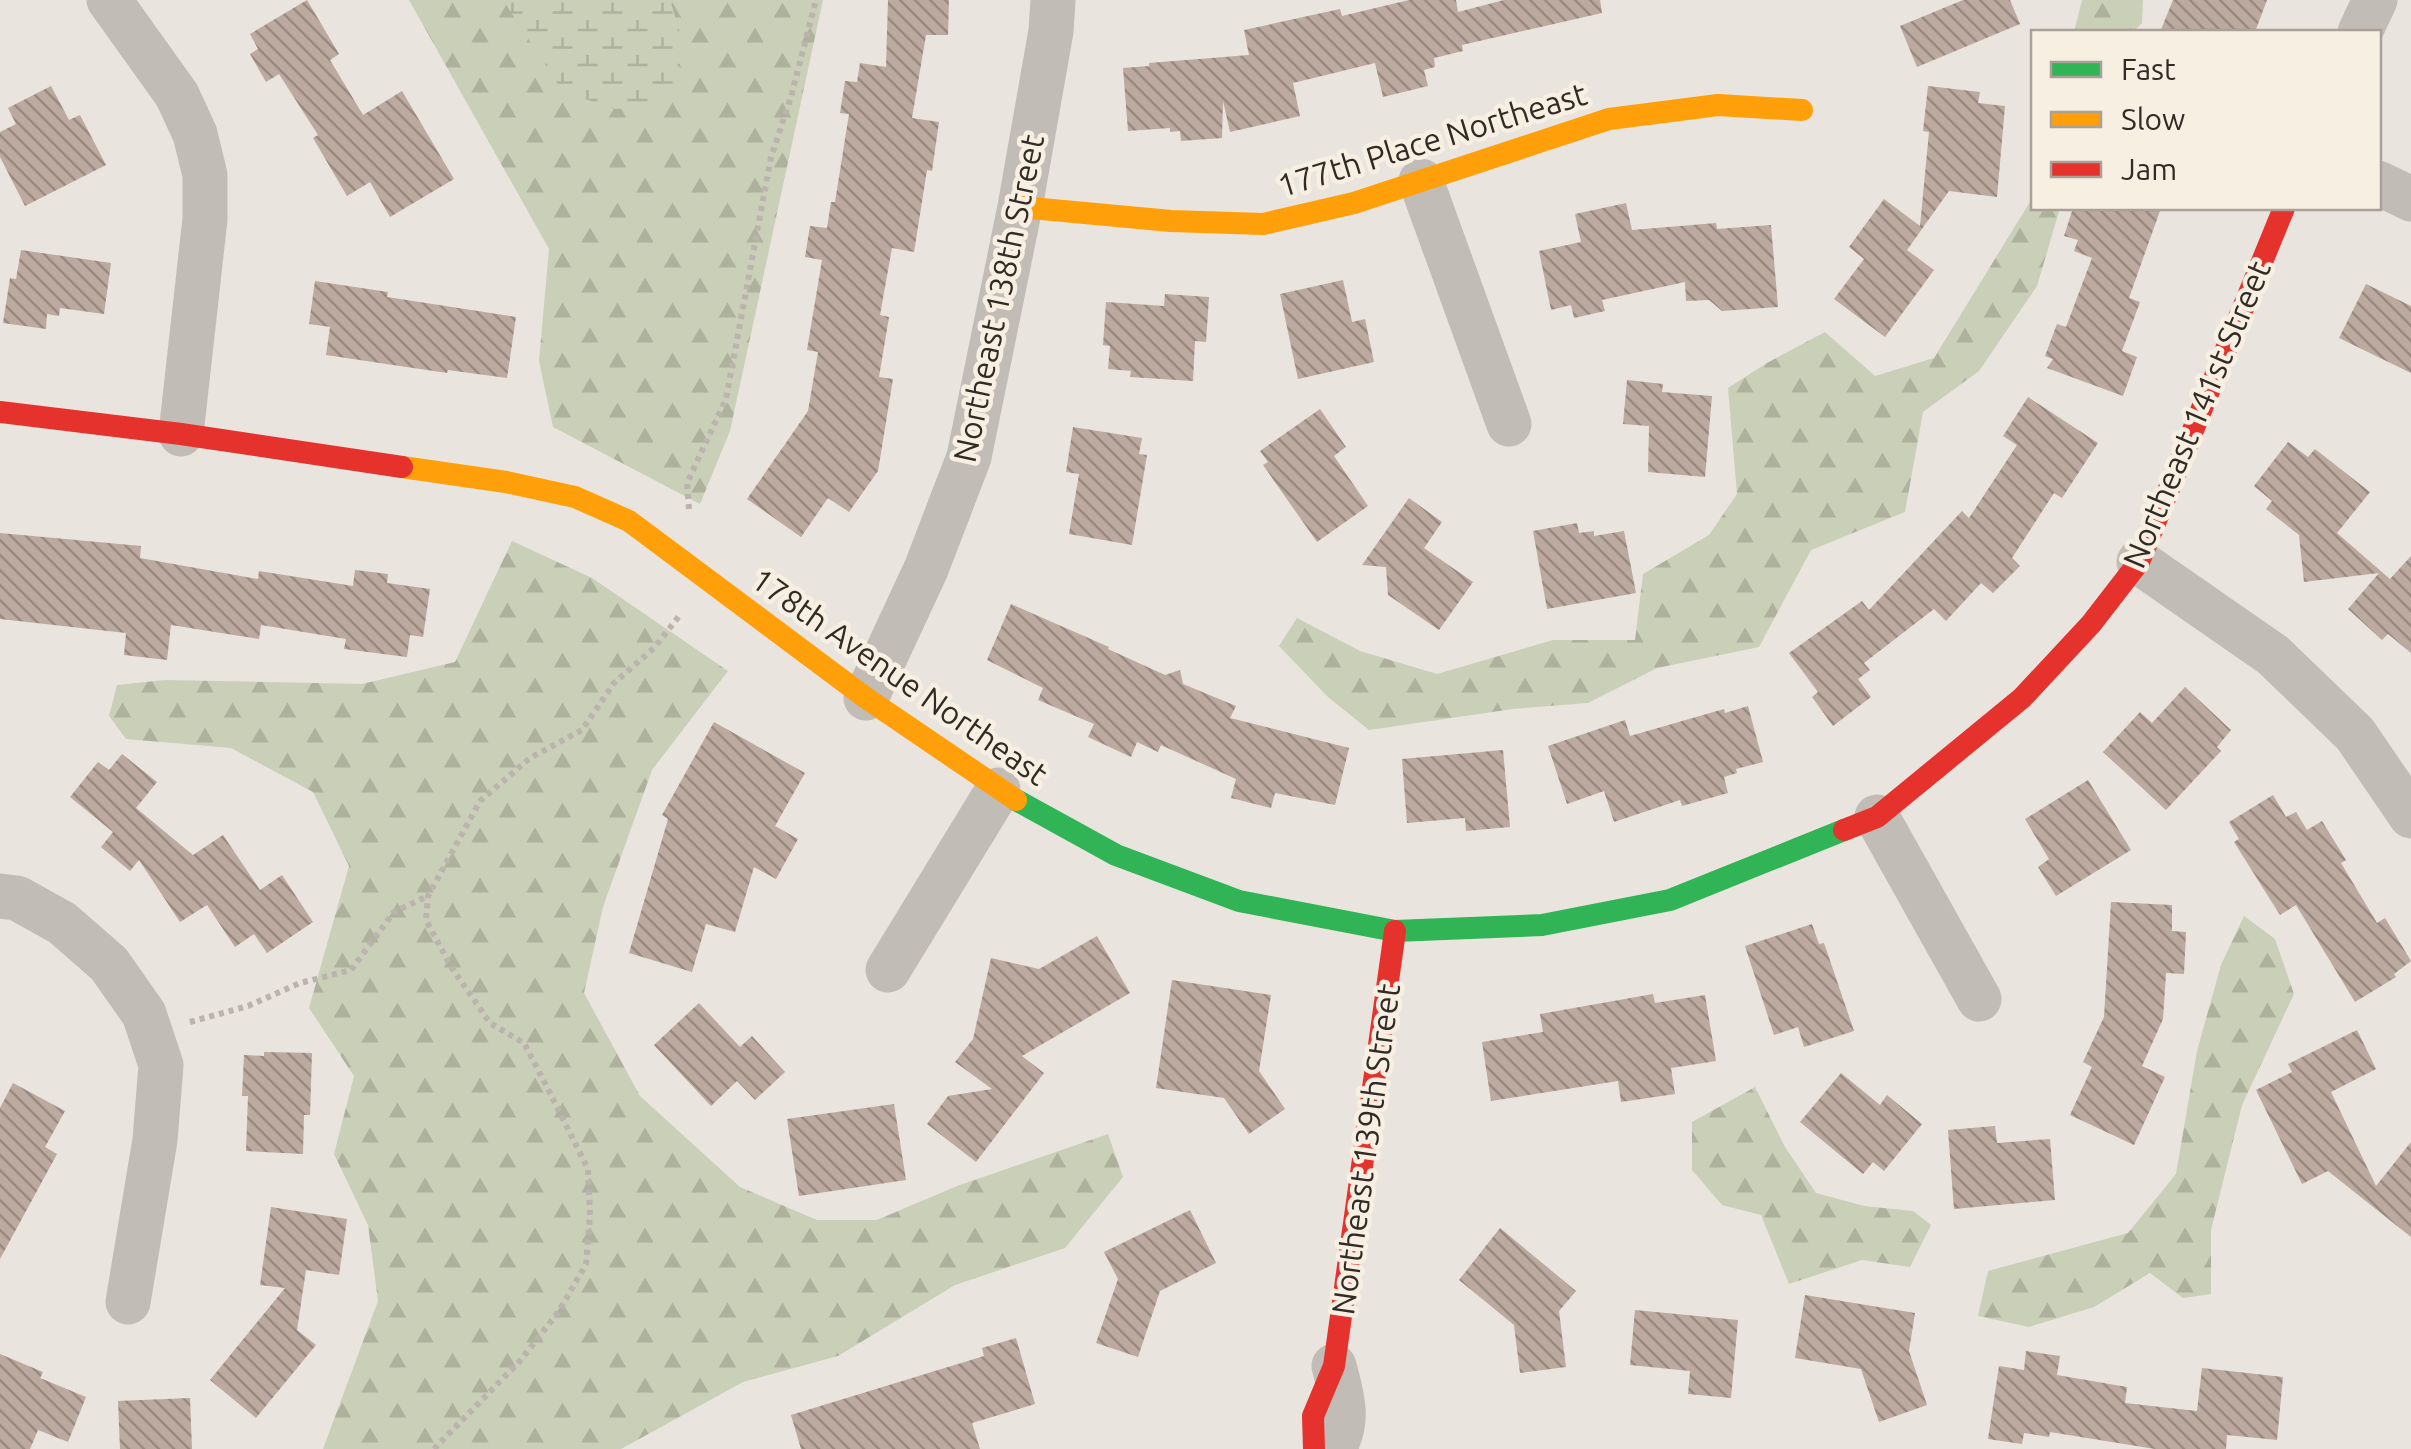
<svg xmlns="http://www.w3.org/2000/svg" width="2411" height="1449" font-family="Ubuntu,sans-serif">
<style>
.forest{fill:url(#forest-firs)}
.wetland{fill:url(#wetland-marsh)}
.building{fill:url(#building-back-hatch)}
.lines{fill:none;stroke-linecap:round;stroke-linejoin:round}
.path{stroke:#bbb4ae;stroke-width:6;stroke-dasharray:5 5;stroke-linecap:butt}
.street{stroke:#c2bcb6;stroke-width:45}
.fast{stroke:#30b455;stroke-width:22}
.slow{stroke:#ff9f0a;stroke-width:22}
.jam{stroke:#e5322d;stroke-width:22}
.labels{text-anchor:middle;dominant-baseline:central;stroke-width:9;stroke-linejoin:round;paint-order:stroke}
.street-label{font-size:32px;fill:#322a25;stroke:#f8efe3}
</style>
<defs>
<pattern id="forest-firs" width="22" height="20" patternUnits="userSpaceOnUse" patternTransform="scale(2.5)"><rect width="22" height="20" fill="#cacfb7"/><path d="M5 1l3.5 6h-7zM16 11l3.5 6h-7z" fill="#aeb29d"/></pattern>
<pattern id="wetland-marsh" width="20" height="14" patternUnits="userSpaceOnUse" patternTransform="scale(2.5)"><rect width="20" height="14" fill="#cacfb7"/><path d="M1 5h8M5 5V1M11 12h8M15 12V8" fill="none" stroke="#aeb29d"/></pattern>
<pattern id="building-back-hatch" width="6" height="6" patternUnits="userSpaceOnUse" patternTransform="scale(2.5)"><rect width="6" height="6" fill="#bca99f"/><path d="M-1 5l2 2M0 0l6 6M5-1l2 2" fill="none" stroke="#998a81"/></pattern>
</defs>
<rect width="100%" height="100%" fill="#e9e4dd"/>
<path class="forest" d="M409,0H823L730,431L700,504L553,427L539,361L549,249Z
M2082,0H2143L2142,23L2133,32H2074Z
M2033,197L2034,208H2060L2037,286L1979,371L1923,412L1905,512L1811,550L1759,647L1657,668L1588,703L1513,709L1369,730L1328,697L1279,646L1297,618L1360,651L1437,674L1553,640H1635L1643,574L1709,535L1737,494L1728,388L1767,363L1825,332L1875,376L1934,358Z
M512,541L592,578L728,671L652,770L603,907L584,993L640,1096L740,1187L817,1220H877L957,1186L1108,1134L1123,1177L1065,1248L955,1285L838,1356L743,1382L621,1449H323L378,1301L368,1225L334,1154L354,1076L309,1008L349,866L313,792L231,748L126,739L109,716L117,685L165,680L362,684L455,662Z
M2244,916L2275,939L2294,994L2242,1105L2211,1230V1294L2183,1298L2150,1273L2094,1307L2029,1327L1978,1316L1988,1271L2128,1233L2176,1174L2197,1051L2221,965Z
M1755,1087L1785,1147L1816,1193L1864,1206L1913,1211L1931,1225L1910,1267L1862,1260L1789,1284L1761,1215L1722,1205L1692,1170V1122Z"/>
<path class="wetland" d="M503,0H670L684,46L670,105L616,109L563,92Z"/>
<path class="building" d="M307,0L339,54L330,60L363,115L402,91L454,179L390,217L370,182L347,196L313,138L318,135L279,74L266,82L250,54L258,49L250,34Z
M888,0H949L948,35H926L912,118L939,122L932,171L927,170L914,252L892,248L880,315L889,317L879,377L893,379L878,471L849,512L828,498L801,537L747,499L808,411L818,352L807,350L822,260L805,257L810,226L827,228L831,202H835L849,114L840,113L845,81L857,82L860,63L886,67Z
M1409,0H1456L1458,12L1504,0H1600L1602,13L1462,45L1463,51L1434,58L1435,67L1424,70L1428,86L1383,97L1375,63L1293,83L1300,116L1230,132L1223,101L1222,138L1181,141L1180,131L1170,132V128L1128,131L1123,68L1149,66V63L1249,55L1244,30L1340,9L1342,16Z
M1963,0H2010L2020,24L1917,67L1900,26Z
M2173,0H2267L2255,32H2160Z
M51,86L69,120L80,115L106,165L25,206L0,157V132L16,124L8,108Z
M1928,86L1980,92L1978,103L2005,106L1997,197L1949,191L1907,250L1934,270L1885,337L1834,299L1864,259L1849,247L1884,199L1920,226L1929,132L1923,131Z
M1626,203L1632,230L1716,223L1717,229L1771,225L1778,307L1722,311L1709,300L1686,301L1685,282L1602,300L1605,311L1574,318L1571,305L1551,310L1539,251L1581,242L1575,214Z
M2073,208H2161L2129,298L2140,302L2122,351L2137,357L2123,396L2047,368L2053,359L2045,356L2057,324L2066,327L2092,258L2074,251L2078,240L2064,236Z
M21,250L111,263L104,314L60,308L59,316L47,314L46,329L3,323L10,278L16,279Z
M1343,280L1352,322L1365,319L1374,362L1298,379L1280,294Z
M315,281L388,292L387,297L516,317L507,378L448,370L447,373L326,355L330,327L309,324Z
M2366,284L2411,306V373L2339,338Z
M1165,294L1209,297L1206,342L1195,341L1193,381L1130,377L1131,371L1108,369L1110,346L1103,345L1106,302L1164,306Z
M1627,380L1663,384L1662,392L1712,396L1705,477L1648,472L1649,426L1623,424Z
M2028,397L2098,443L2062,498L2054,493L2012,558L2020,566L1993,593L1981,583L1946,621L1934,609L1864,663L1870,670L1858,679L1871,697L1833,726L1812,697L1818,692L1789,653L1862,601L1869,610L1962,511L1969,518L2017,445L2003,436Z
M1320,409L1346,447L1334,456L1368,506L1317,542L1263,465L1268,462L1260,451Z
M1073,427L1142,438L1139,454L1147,455L1132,545L1069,534L1079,474L1066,472Z
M2288,442L2308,457L2315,449L2370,492L2337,533L2390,579L2411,556V653L2388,634L2382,640L2348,609L2379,573L2304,582L2299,535L2266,509L2272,501L2254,486Z
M1409,498L1442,522L1424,548L1473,582L1439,630L1388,595L1386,567L1362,565Z
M1577,523L1579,533L1594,531V536L1624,531L1636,593L1547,609L1533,531Z
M0,533L141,546L140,558L258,579L259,571L353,586L355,570L388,574L387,583L430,589L423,637L410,635L407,657L344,649L346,639L261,625L259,639L171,625L167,660L124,655L126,633L0,619Z
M1011,604L1109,647L1108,649L1165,675L1180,670L1183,684L1236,706L1230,718L1349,748L1335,805L1275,793L1271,808L1231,798L1236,779L1161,745L1158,752L1137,742L1131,757L1088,737L1094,724L1038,700L1043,688L987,660Z
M2185,687L2231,730L2217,747L2221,751L2166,810L2103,752L2140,712L2152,723Z
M1748,706L1763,762L1736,769L1737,773L1724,777L1728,793L1682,806L1680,800L1614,822L1604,791L1567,804L1548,746L1625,720L1630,736L1724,709L1725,713Z
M714,722L805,773L775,826L798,839L776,879L754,867L735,932L706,924L692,972L629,953L668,819L662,815Z
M1503,750L1510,827L1466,831L1465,818L1407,823L1402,759Z
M122,754L157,782L136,808L193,855L223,835L260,890L282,875L313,922L267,953L254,934L235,947L207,905L180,922L139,860L130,871L101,847L113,832L70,797L98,762L109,770Z
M2088,780L2131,850L2056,896L2038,867L2049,859L2025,819Z
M2273,795L2286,817L2296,812L2307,830L2322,821L2346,860L2341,863L2377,923L2385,918L2411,961L2394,974L2396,977L2355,1002L2296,905L2280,915L2234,842L2239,839L2229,822Z
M2111,902L2172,905V931L2186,932L2184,974L2166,973L2163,1019L2142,1066L2165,1077L2134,1145L2070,1115L2092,1067L2083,1062L2104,1017Z
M1812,924L1819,944L1824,943L1854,1031L1804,1047L1798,1027L1774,1035L1745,946Z
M1097,936L1130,993L1022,1056L1044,1073L976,1162L927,1124L948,1096L992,1089L955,1062L973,1039L991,958L1039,969Z
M1172,980L1271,995L1259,1071L1285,1109L1249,1134L1224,1098L1156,1088Z
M1653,994L1655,1003L1705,995L1716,1061L1671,1068L1675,1094L1621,1102L1618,1081L1491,1101L1482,1042L1543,1032L1540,1014Z
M699,1003L740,1047L752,1036L785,1072L755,1100L737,1081L711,1106L654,1045Z
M2357,1030L2376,1069L2331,1092L2376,1186L2411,1142V1237L2328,1171L2302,1184L2256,1090L2292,1072L2288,1064Z
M264,1052L312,1053L310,1115H304L303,1154L246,1151L248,1096H242L244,1055L264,1056Z
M1841,1073L1880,1105L1887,1095L1922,1124L1884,1171L1873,1162L1863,1174L1800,1122Z
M13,1083L65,1111L45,1147L57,1154L0,1259V1108Z
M894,1104L906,1180L799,1196L787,1119Z
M1995,1126L1997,1143L2050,1139L2055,1200L1954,1209L1948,1130Z
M271,1207L347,1219L339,1275L306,1270L297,1330L316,1345L256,1418L210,1380L285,1288L260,1285Z
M1190,1210L1216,1263L1160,1291L1138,1357L1096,1343L1118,1279L1104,1252Z
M1500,1228L1576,1291L1559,1311L1566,1367L1520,1373L1514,1325L1459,1280Z
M1805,1295L1915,1313L1909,1351L1927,1405L1879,1422L1861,1369L1795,1358Z
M1635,1310L1738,1320L1731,1398L1688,1394L1690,1371L1630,1365Z
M1016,1338L1035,1404L972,1423L980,1449H801L791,1415L984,1356L982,1348Z
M2026,1351L2060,1356L2057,1375L2127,1387L2125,1403L2197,1411L2202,1368L2283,1377L2277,1440L2227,1435L2226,1449H2155L2050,1432L2049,1437L2024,1433L2022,1444L1988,1439L1999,1366L2024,1370Z
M0,1354L43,1372L40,1378L86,1397L68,1442L38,1430L30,1449H0Z
M190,1398L192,1449H120L118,1401Z"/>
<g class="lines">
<path class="path" d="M689,509L687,483L726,399L771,157L791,97L816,0
M190,1022L248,1006L300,983L351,970L394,912L428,896
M434,1449L520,1361L559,1311L586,1264L590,1215L588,1169L549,1091L524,1043L490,1023L450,965L426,920L428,896L480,801L530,758L582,730L614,683L654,648L680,615"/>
<path class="street" d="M109,0L177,95L195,134L205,175V219L181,434
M2360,32L2375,0
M1421,181L1509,424
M2378,183L2411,199
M2139,562L2273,655L2355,734L2411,816
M866,698L926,569L969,457L1020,207L1051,31L1053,0
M1877,817L1979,999
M0,896L17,898L62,923L109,964L144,1014L161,1065L155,1140L128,1302
M888,970L998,790
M1334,1366C1342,1397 1350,1419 1334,1449"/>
<path class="fast" d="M1016,800L1116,855L1239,901L1395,931L1542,925L1670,900L1844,830"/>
<path class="slow" d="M1020,207L1171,221L1263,224L1354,203L1609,119L1718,105L1802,110
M402,467L506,482L575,497L629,521L866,698L1016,800"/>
<path class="jam" d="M0,412L181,434L402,467
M1844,830L1877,817L2022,698L2091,624L2139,562L2284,208
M1314,1449L1313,1416L1334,1366L1395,931"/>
</g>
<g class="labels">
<g class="street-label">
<text transform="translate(1432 139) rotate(-17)">177th Place Northeast</text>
<text transform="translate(998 298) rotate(-78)">Northeast 138th Street</text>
<text transform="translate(2196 414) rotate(-67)">Northeast 141st Street</text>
<text transform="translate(900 676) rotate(35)">178th Avenue Northeast</text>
<text transform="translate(1365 1149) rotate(-82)">Northeast 139th Street</text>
</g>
</g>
<rect x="2031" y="30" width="350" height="180" fill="#f8efe3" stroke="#a9a097" stroke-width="2.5"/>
<rect x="2051" y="62" width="50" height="15" fill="#30b455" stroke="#a9a097" stroke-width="2.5"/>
<text x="2121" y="80" font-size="30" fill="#322a25">Fast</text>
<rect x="2051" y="112" width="50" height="15" fill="#ff9f0a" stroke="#a9a097" stroke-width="2.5"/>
<text x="2121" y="130" font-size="30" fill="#322a25">Slow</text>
<rect x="2051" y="162" width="50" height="15" fill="#e5322d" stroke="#a9a097" stroke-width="2.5"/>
<text x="2121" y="180" font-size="30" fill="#322a25">Jam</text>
</svg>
